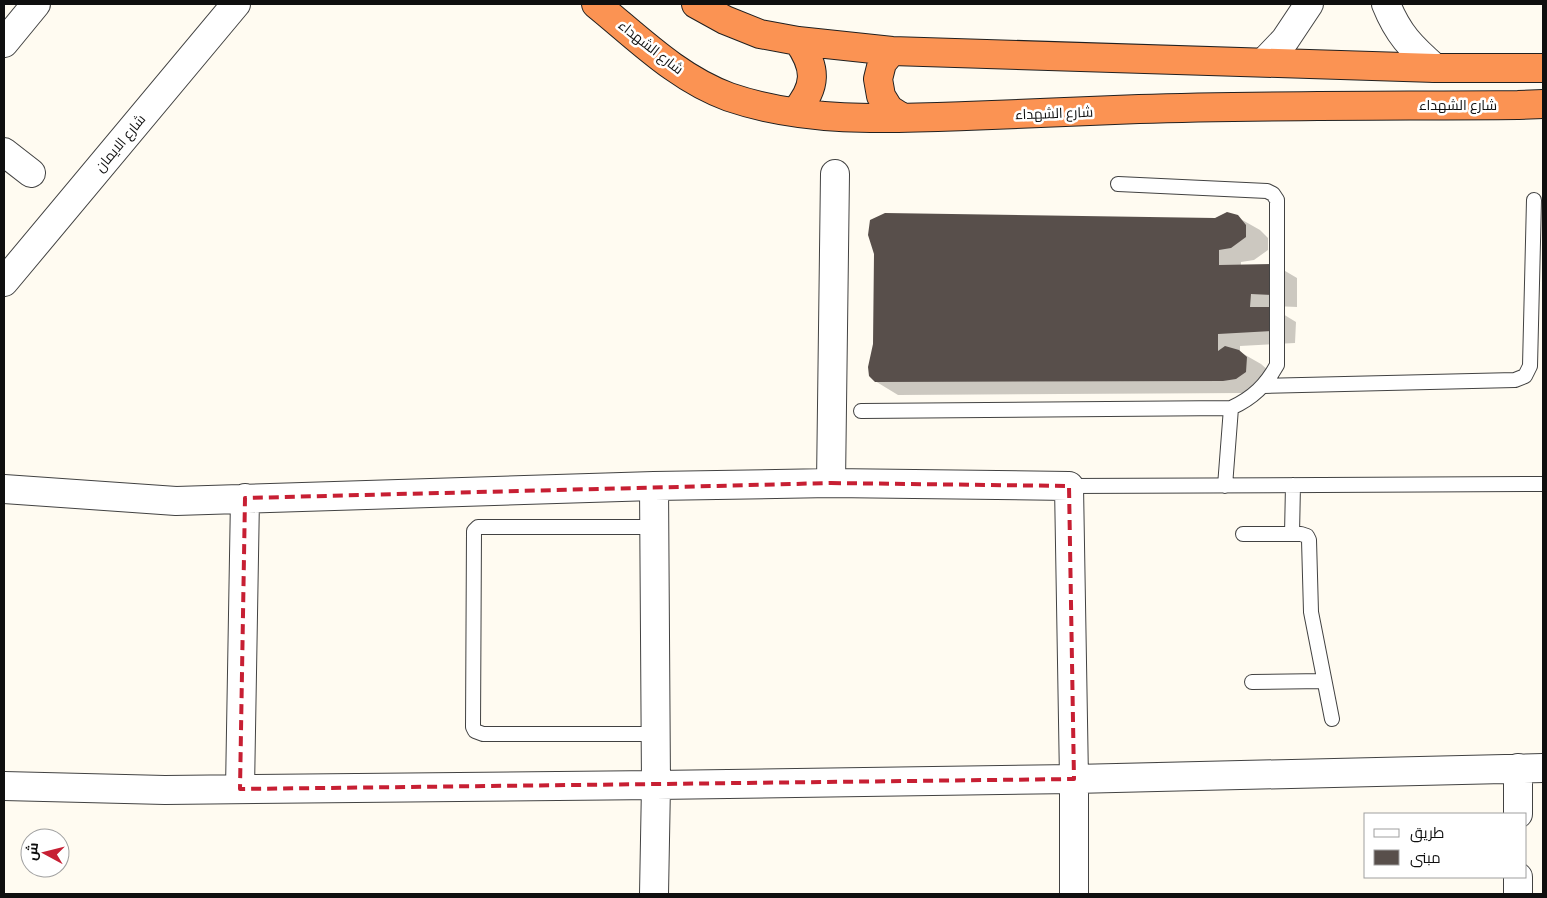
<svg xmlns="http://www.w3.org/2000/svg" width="1547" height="898" font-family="'IBM Plex Serif',Cairo,serif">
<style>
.shadow{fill:#0003}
.building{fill:#584f4b}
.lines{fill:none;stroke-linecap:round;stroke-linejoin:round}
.lane-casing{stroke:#424242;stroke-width:16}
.street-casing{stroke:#424242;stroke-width:30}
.highway-casing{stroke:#202020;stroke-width:30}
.lane{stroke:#fff;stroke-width:14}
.street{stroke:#fff;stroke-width:28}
.highway{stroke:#fb9353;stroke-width:28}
.marked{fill:none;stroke:#c71f33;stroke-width:4;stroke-dasharray:10 6;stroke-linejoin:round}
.labels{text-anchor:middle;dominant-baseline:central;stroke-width:5;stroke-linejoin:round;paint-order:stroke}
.street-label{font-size:14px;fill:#0f0f0f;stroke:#fff}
</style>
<rect width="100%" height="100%" fill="#fffbf1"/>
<path class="shadow" d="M1237,217L1260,230L1268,238V250L1254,260L1241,262V266L1275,265L1297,278V307L1273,306V308L1296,322L1295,343L1240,346V352L1261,364L1269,371L1246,393L898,395L875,381L874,344L1215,219Z"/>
<path class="building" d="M1227,212L1238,215L1246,225V237L1231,248L1219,250V265L1275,264V295L1251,294L1250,307H1274L1273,331L1218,334V351L1225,346L1239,350L1247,357L1246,372L1236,379L1223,381L875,382L869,376L868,367L873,344L874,254L868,235L870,220L885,213L1215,218Z"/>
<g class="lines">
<g class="lane-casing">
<path id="lane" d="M1264,386L1515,380L1525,376L1530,366L1534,200
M861,411L1231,408C1253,398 1266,385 1277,365V200L1273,194L1267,191L1118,184
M1069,486L1543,484
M1225,486L1231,408
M654,527H478L474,531L473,727L475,731L483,734H655
M1243,534H1301L1307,536L1309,540L1311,612L1332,719
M1292,534L1293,485
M1252,682L1324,681"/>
</g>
<g class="street-casing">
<path id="street" d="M1386,4C1398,34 1411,47 1435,68
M4,43L36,4
M1264,62L1285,40L1309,4
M4,152L31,173
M4,282L236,4
M831,483L835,174
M654,486L656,785L654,894
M4,489L176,501L654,486L831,483L1069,486L1074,779V894
M1518,768V814
M4,786L165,790L656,785L1074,779L1543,768
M240,789L245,498
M1518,877V894"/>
</g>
<g class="highway-casing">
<path id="highway" d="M596,4C638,38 677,78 729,97C805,123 888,119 966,116C1024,114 1081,111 1139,109C1265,105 1391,106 1518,105L1543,104
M696,4L725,20L760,34L798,41L892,51L1435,68H1543
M892,51L882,63L878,79L881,96L889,109L903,118
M795,112C817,87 817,68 798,41"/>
</g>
<use href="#lane" class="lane"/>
<use href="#street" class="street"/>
<use href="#highway" class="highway"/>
</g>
<path class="marked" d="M831,483L1069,486L1074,779L240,789L245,498Z"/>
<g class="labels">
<g class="street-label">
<text transform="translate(651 47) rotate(38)">شارع الشهداء</text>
<text x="1458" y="105">شارع الشهداء</text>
<text transform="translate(1054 113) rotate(-2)">شارع الشهداء</text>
<text transform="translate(120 143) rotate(-50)">شارع الايمان</text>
</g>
</g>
<rect width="1547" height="898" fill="none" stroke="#0f0f0f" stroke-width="10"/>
<rect x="1364" y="813" width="162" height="65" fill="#ffffff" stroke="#9f9f9f"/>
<rect x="1374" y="829" width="25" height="8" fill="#ffffff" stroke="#9f9f9f"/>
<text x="1410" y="838" font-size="15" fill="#0f0f0f">طريق</text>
<rect x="1374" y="850" width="25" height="15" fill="#584f4b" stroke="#9f9f9f"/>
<text x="1410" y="863" font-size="15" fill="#0f0f0f">مبنى</text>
<g transform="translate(45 853) rotate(277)"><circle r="24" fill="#ffffff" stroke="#9f9f9f"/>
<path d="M0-4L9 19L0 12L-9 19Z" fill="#c71f33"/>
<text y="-8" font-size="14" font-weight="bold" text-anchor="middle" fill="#0f0f0f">ش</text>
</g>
</svg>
